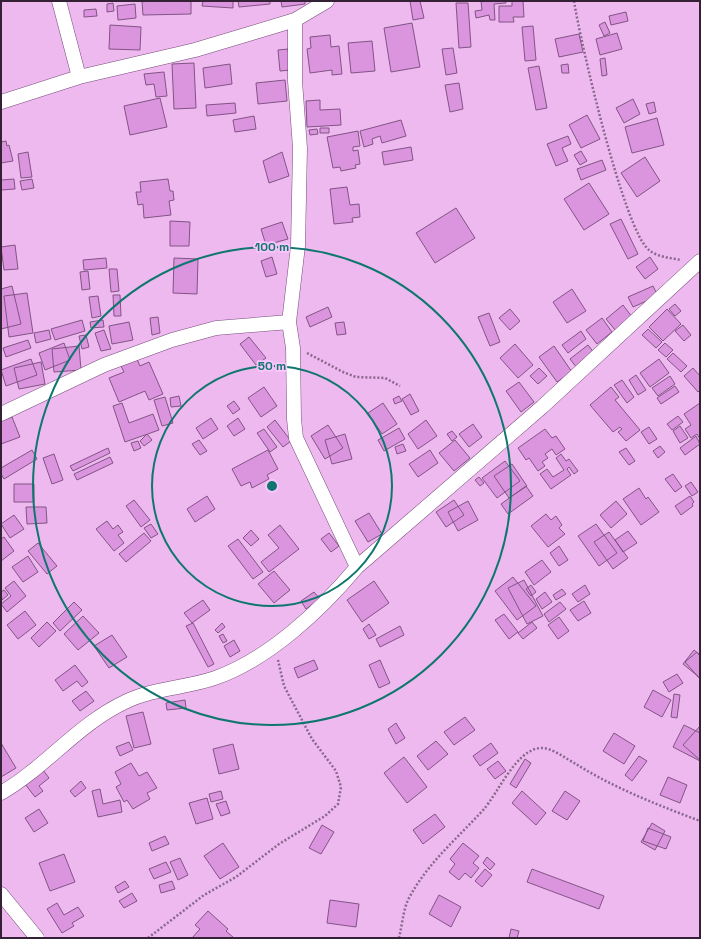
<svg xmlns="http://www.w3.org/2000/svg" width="701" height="939" font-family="'Space Grotesk',sans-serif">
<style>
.building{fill:#db95df;stroke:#825484}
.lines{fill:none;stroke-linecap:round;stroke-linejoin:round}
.street-casing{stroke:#784b7b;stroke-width:15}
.path{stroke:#89678b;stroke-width:2.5;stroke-dasharray:2 2;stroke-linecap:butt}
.street{stroke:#fff;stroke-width:14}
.ring{fill:none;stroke:#0f766e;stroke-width:2}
.centre{fill:#0f766e;stroke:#fac6fd;stroke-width:2}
.ring-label{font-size:12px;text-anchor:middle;font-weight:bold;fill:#0f766e;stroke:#fac6fd;stroke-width:3.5;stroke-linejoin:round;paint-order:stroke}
</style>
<rect width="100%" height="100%" fill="#edb9ef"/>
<path class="building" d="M142,1H191V14L143,15Z
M203,1H233V8L202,6Z
M238,1H270V4L239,7Z
M281,1H305V4L282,7Z
M410,1H420L424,18L413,20Z
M481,1H506V3L494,4L495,20H490L489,15L476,18L475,11L482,10Z
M512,1H523L524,17H513L514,22H499V6H512Z
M113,3L114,11L107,12V4Z
M456,3H468L471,47L459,48Z
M135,4L136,18L118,20L117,6Z
M96,9L97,16L84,17V10Z
M626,12L628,21L611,25L609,16Z
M605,22L610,33L604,36L599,25Z
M412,23L420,67L391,72L384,28Z
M110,25L141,27L140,50L109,49Z
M533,26L536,60L525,61L522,27Z
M617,33L622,49L600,55L596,39Z
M579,34L583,52L559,57L555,39Z
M330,35L331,47L339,46L342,74L332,75V70L310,73L307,49L311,48L310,37Z
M372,41L375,71L351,73L348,43Z
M453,48L457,73L446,75L442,49Z
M288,49L291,70L280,71L278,50Z
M605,58L607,75L602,76L600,59Z
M194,63L196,108L174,109L172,64Z
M230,64L232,84L205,88L203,68Z
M568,64L569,73H562L561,65Z
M539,66L547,108L536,110L528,68Z
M164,72L167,96L156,97L154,84L146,85L144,74Z
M285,80L287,101L258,104L256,83Z
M459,83L463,109L450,112L445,85Z
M160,98L167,127L130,135L124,106Z
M633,99L640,114L624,123L616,108Z
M320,100V110L340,109L341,125L307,127L306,101Z
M654,102L656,112L649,114L646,104Z
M235,103L236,113L207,116L206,105Z
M587,115L600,139L581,148L569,125Z
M254,116L256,129L235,132L233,120Z
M657,118L664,145L632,153L625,127Z
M401,120L406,136L382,143L380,136L372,139L373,144L364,147L360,131Z
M320,128H329V133H320Z
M317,129L318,134L310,135L309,130Z
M358,131L360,146L353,147V151L358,150L360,164L355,165L356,168L341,171L340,167L333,168L327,137Z
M568,136L571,144L562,148L568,161L556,166L547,144Z
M6,141L7,146L9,145L13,161L1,163V142Z
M411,147L413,160L384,165L382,152Z
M581,151L587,161L580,165L574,155Z
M28,152L32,177L21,178L18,154Z
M282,152L289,176L269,183L263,161Z
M645,157L660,181L637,197L621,173Z
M602,160L606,170L581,180L577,169Z
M14,179L15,189L1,190V180Z
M32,179L34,188L22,190L20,181Z
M168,179L170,191H173L174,200L169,201L171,215L144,218L143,204L138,205L136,192H141L140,182Z
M589,183L609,214L584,230L564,199Z
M347,187L350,205L359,204L360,217L352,218L353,222L334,224L330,189Z
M456,208L475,238L435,263L416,233Z
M621,219L638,254L628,259L610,224Z
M170,221L190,222L189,246H170Z
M282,222L288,239L266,245L261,229Z
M15,245L18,269L4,270L1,247Z
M272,257L277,274L266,277L261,261Z
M650,257L658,269L645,279L636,267Z
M106,258L107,268L84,270L83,260Z
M174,258L198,259L197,294L173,293Z
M109,269H117L119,291L111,292Z
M88,271L90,289L82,290L80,272Z
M12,286L21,324L1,329V289Z
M653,286L658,296L633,307L628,297Z
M572,289L586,311L567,323L553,302Z
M27,293L33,333L9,337L4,296Z
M113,295H120L121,316H114Z
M98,296L101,316L92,318L89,297Z
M675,304L681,311L675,316L669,309Z
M623,305L632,317L616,331L606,319Z
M328,307L332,317L310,327L306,317Z
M510,309L520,321L510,330L499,318Z
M667,309L681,324L663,341L649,327Z
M489,313L500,342L490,346L478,317Z
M158,317L160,333L152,335L150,318Z
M602,318L612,332L597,344L586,330Z
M82,320L85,331L55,340L51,329Z
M103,320L104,327L91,328L90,322Z
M129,322L133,340L112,344L109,326Z
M344,322L346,334L337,335L335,323Z
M683,325L691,335L684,341L675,331Z
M648,329L662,342L656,348L642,335Z
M49,330L51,339L36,343L34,333Z
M104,330L111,349L101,351L95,333Z
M581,331L586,339L568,353L562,345Z
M86,335L89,347L82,349L79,336Z
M249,337L266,358L256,365L240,344Z
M28,340L31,348L6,357L3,348Z
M64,343L70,360L45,370L39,353Z
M665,343L673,350L666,357L658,350Z
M515,344L533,365L518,378L500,358Z
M588,345L595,354L577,368L570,359Z
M79,346L81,370L54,372L52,349Z
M554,346L572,372L557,382L539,357Z
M673,353L687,366L681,372L667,359Z
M31,359L37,375L6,386L1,370Z
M137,359L140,366L149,362L163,394L149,400L145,391L119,402L109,378L124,372L121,366Z
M659,359L669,373L650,387L640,373Z
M41,362L45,384L19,389L14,368Z
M539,368L547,376L538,384L530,376Z
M693,368L700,376V390L698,392L684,376Z
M636,375L646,390L638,395L629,380Z
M670,376L675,384L658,396L652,388Z
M622,380L634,397L627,403L614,385Z
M519,382L534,402L521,412L506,391Z
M675,386L679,392L661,404L657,398Z
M264,387L277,406L261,417L248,398Z
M611,387L619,397L615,400L640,430L626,441L618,432L622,429L620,427L613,432L590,405Z
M410,394L419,411L411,415L402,399Z
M179,396L181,406L171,407L170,398Z
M399,396L402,401L395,404L393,399Z
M165,397L173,423L162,426L154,400Z
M234,401L240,409L233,414L227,406Z
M122,403L129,423L153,414L159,430L125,442L113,406Z
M383,403L397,424L382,434L368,413Z
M700,403V439L697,434L691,438L685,429L691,425L684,414Z
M678,416L683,422L672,430L667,424Z
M12,417L20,437L1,444V421Z
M211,418L218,429L203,439L196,428Z
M238,418L245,429L234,436L227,426Z
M275,420L291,441L283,447L267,427Z
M426,420L437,436L418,449L408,434Z
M473,424L482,437L469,447L459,434Z
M328,425L343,448L325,459L311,436Z
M680,426L688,438L680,443L673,431Z
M649,427L657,439L649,444L641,432Z
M399,428L405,439L384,451L378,440Z
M264,429L277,447L270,452L257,433Z
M545,429L552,438L556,436L565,449L556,455L552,449L545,454L548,458L542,462L545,466L538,471L529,458L526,460L518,448Z
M452,431L457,437L452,441L447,434Z
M147,434L152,440L144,446L140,441Z
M345,434L352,459L332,464L325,440Z
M696,436L700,444L685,455L680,448Z
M199,440L207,451L200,455L192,444Z
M455,440L470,458L454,471L439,453Z
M138,441L141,448L134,451L131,443Z
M403,444L406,451L397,454L395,447Z
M660,446L665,452L658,458L653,451Z
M108,448L110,453L73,471L70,466Z
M626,448L635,461L629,465L619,452Z
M32,450L37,459L4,479L1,474V468Z
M268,450L278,469L267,475L269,479L252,488L250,482L241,486L232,469Z
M430,450L438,463L418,477L409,464Z
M54,454L63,480L52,484L43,458Z
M561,454L566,461L569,459L578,471L574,474L569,467L567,469L571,475L551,489L540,474L547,469L553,477L564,470L556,458Z
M110,457L113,463L77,480L74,474Z
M505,461L520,481L497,498L482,478Z
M512,464L527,486L509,498L494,476Z
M673,474L682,487L675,492L665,479Z
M479,477L484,483L480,486L475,480Z
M691,482L698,492L692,496L685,486Z
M14,484H34V502H14Z
M526,486L533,496L508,514L501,504Z
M639,488L646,499L648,497L659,512L641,525L623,499Z
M207,496L215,509L195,522L187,509Z
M690,496L694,502L692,504L693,506L681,515L675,506Z
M134,500L150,520L141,527L126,506Z
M454,500L464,515L446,527L436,512Z
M468,501L478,520L458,531L448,512Z
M616,501L627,514L611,528L600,515Z
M26,507H46L47,523L27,524Z
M369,513L382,534L368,542L355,521Z
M546,514L551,520L556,516L562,525L559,528L565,534L548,547L531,526Z
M14,515L24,529L10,538L1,524Z
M107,521L113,529L118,525L123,532L118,535L124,543L114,551L96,529Z
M151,524L158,534L151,538L144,528Z
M596,524L617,553L599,566L578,536Z
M280,525L299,549L269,572L261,562L279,548L268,535Z
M251,530L259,539L251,546L243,538Z
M628,531L637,543L623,552L615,540Z
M609,532L628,558L613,569L594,542Z
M144,533L151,541L126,562L119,554Z
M329,533L339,546L331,552L321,539Z
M4,537L14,551L1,561V539Z
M238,539L263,572L253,579L228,546Z
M38,543L57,566L47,574L28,551Z
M559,546L568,560L559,566L550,553Z
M28,556L38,572L23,582L12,567Z
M542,560L551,572L534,585L525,572Z
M274,571L290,590L274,603L258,584Z
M513,577L536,606L517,620L495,591Z
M524,580L543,616L527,624L508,588Z
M14,581L26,596L7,612L1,604L11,596L5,588Z
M374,581L389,603L362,622L347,600Z
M531,585L536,592L531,596L526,589Z
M585,585L590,594L578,602L572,594Z
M562,589L566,594L556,600L553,595Z
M4,590L8,595L2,600L1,592Z
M314,592L320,599L306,609L301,601Z
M545,592L552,602L542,609L536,599Z
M203,600L210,610L192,623L184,613Z
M584,601L591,613L578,621L570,610Z
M74,602L82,610L60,631L53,623Z
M560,602L566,609L549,622L544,614Z
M25,611L36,625L18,639L7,625Z
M504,614L518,632L509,639L495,620Z
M83,616L99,633L78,650L64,634Z
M559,617L569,631L558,639L548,625Z
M47,622L56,631L39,647L31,638Z
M532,622L537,628L523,639L518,633Z
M193,623L214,664L208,667L186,626Z
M222,623L225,627L218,633L215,630Z
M369,624L376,635L369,639L363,629Z
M400,626L404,635L380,647L376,639Z
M223,634L227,641L223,643L219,636Z
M112,635L127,657L109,668L94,646Z
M234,640L240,651L230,657L224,646Z
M694,650L700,655V678L683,664Z
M697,652L700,656V679L685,662Z
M314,660L318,669L298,678L294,668Z
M380,660L390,683L379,688L369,665Z
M75,665L88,682L82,687L77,681L63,691L55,680Z
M677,674L683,683L669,692L663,682Z
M653,690L671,700L662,717L644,707Z
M86,691L94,701L80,711L72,701Z
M674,694L680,695L677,718L671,717Z
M185,700L186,708L167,710L166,703Z
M143,712L151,744L134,748L126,716Z
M465,717L475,730L454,745L444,732Z
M396,723L405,738L396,744L388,729Z
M684,725L700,733V761L673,747Z
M700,726V760L683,745Z
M614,733L635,746L624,764L603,751Z
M436,741L448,754L428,770L417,756Z
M129,742L133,750L120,756L116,747Z
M1,743L16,768L1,777Z
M491,743L498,753L480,766L473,756Z
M233,744L239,769L219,774L213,749Z
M639,756L647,761L632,781L625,775Z
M404,757L427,787L407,803L384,773Z
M525,759L531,763L516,788L510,784Z
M498,761L506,771L495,779L487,769Z
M131,763L139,776L147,772L157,788L147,793L150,799L133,809L127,800L124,802L116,787L121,784L115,772Z
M43,770L49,778L39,786L43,791L35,797L25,784Z
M668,777L687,785L680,803L660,795Z
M81,781L86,788L75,797L70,791Z
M100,789L103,804L120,800L122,812L98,817L92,791Z
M221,791L223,799L211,802L209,794Z
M522,791L546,813L536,825L512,803Z
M565,791L580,801L567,820L552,811Z
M207,798L213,819L196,824L189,803Z
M226,801L230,813L221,816L216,804Z
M39,809L48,823L34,832L25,818Z
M435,814L445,827L423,844L413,830Z
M652,823L665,831L655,850L641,842Z
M322,825L334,832L321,854L309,848Z
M648,828L671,837L666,849L643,841Z
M165,836L169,844L152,851L149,843Z
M223,843L239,867L220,879L204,856Z
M463,843L479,856L473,863L479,868L471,878L465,873L459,880L449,872L455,864L450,859Z
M64,854L75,882L50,891L39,863Z
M487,857L495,864L490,870L483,863Z
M180,858L188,875L178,880L170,862Z
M166,862L171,872L154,879L149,869Z
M485,869L492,875L482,887L475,881Z
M532,869L604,896L599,909L527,882Z
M125,881L129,887L118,893L115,887Z
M172,881L175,889L161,893L159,885Z
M132,893L137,901L124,908L119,901Z
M439,895L461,907L451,927L429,914Z
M330,900L359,904L356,927L327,923Z
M57,903L64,915L78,907L84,916L72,923L74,926L62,933L47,909Z
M208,911L228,929L226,931L234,938H192L200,929L195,925Z
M511,929L519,931L517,938H509Z"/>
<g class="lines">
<g class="street-casing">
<path id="street" d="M59,1L79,77
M295,20V81L300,148L298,246L289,322L293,348L294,419L296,438L357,567
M1,102L79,77L195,50L252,33L295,20L327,1
M1,414L104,365L172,340L216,328L289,322
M1,793C46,767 78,724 125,702C153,688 186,688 215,678C269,659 321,610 357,567L542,407L700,261
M1,894L37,938"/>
</g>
<path class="path" d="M574,1C580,40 624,231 649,250C657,257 671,258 681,260
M307,353L343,372L356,377L385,378L400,386
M148,938L204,895L236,877L279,844L325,816L338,804L341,787L336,771L312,739L284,686L278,660
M399,938C402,926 403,911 408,900C427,863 457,839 484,809C498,793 516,750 540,748C552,747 566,759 576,764C614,788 658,805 700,821"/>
<use href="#street" class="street"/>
</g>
<g class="ring">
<circle cx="272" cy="486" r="120"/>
<circle cx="272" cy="486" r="239"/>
</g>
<circle cx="272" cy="486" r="6" class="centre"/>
<g class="ring-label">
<text x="272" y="251">100 m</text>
<text x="272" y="370">50 m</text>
</g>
<rect width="701" height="939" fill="none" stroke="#342135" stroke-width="4"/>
</svg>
